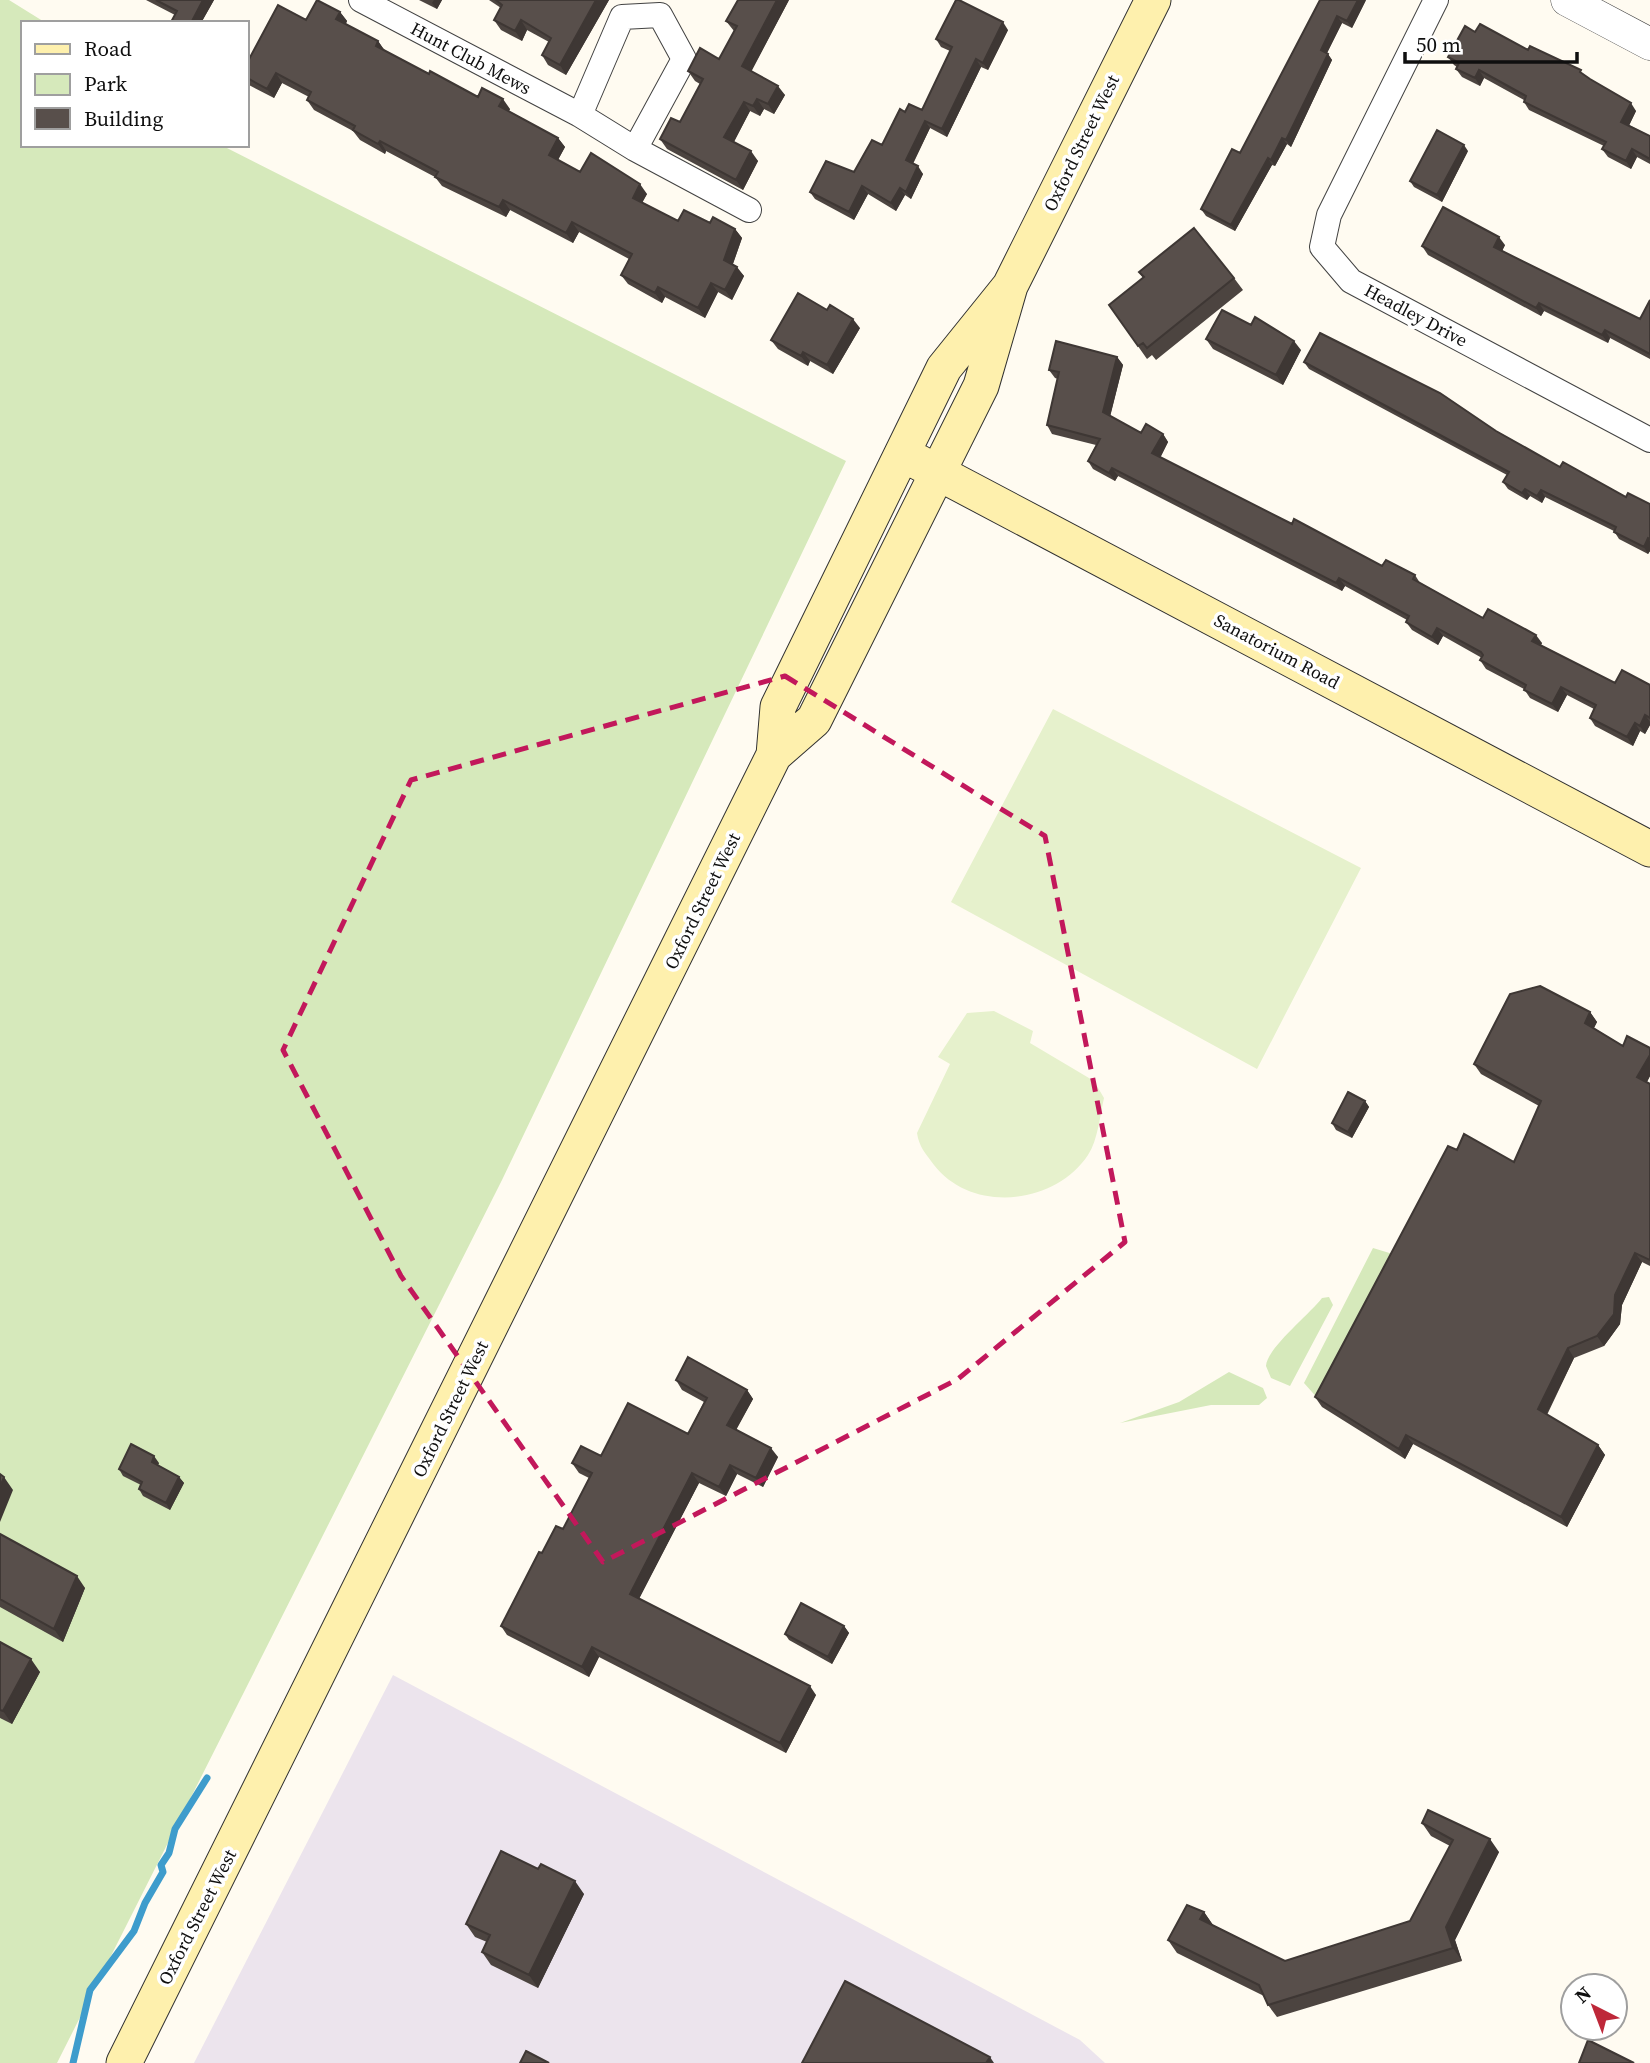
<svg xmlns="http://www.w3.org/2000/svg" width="1650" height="2063" font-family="'Source Serif 4',serif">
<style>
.industrial{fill:#ece4ed}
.green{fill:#d6e9bb}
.pitch{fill:#e6f1cc}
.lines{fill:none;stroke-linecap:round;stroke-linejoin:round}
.stream{stroke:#3e9ccc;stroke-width:7}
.minor-casing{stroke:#424242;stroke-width:26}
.tertiary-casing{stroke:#424242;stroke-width:33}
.secondary-casing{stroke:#313131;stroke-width:37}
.minor{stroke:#fff;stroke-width:24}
.tertiary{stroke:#fff;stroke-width:32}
.secondary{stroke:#fef0ad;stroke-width:35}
.wall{fill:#4c4440}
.shaded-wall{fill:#3e3734}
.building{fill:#584f4b;stroke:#3e3734;stroke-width:2}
.marked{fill:none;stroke:#c2185b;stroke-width:5;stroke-dasharray:14 9;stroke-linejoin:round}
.labels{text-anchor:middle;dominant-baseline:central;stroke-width:7;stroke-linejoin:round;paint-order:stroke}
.street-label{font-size:18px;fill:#0f0f0f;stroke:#fff}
</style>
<rect width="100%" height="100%" fill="#fffbf1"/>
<path class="industrial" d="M393,1675L1080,2040L1105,2063H194Z"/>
<path class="green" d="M0,0H9L46,23H23V145H221L846,461L502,1180L57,2063H0Z
M1373,1248L1396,1255L1320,1401L1304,1383Z
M1329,1297L1333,1305L1290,1386L1271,1378L1266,1366C1267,1348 1308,1316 1322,1298Z
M1229,1372L1263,1388L1267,1398L1259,1405H1211L1120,1423L1179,1402Z"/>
<path class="pitch" d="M1053,709L1361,868L1257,1069L951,902Z
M994,1011L1033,1031L1030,1043L1094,1081L1104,1098C1100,1115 1098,1140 1088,1155C1055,1205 972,1214 934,1165C926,1154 919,1147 917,1133L950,1064L938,1057L967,1013Z"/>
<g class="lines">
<path class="stream" d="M73,2063L90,1990L134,1931L145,1903L163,1872L161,1865L169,1853L175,1829L207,1778"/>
<g class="minor-casing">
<path id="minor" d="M361,0L580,115L635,149L749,210
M1436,0L1329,215L1322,247L1351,281L1650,440
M580,115L622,17L660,15L684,59L635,149"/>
</g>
<g class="tertiary-casing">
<path id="tertiary" d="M1567,0L1650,44"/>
</g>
<g class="secondary-casing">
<path id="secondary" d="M918,462L1650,849
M774,755L814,720L981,386L1010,286L1153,0
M124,2063L774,755L778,707L944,368L1010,286"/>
</g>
<use href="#minor" class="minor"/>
<use href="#tertiary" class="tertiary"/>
<use href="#secondary" class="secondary"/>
</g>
<path class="wall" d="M146,0H214L201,23L175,15Z
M419,0H442L437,9Z
M489,0H609L566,75L548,65L542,55L549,42L527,30L522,41L501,30L494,20L501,8Z
M789,0L751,71L785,95L774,114L764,109L760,116L750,111L734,142L758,161L743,190L667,149L660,139L680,122L700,84L695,81L688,71L719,59L734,31L726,21Z
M1366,0L1352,28L1342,23L1327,53L1332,60L1291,147L1287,144L1275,166L1272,165L1235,231L1206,216L1201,209L1240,153L1305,30Z
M340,12L347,21L346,24L378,41L385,51L429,74L478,97L510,109L509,111L558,138L565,147L558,160L580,172L647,194L642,202L678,221L710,223L735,229L742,238L733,264L744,276L732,300L718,292L705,318L665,297L662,303L628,284L621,275L629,259L579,232L573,243L510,210L506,217L442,186L435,177L386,151L385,154L360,140L353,131L314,110L307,100L309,97L282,83L274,98L247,84V63L306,20Z
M1008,30L988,70L981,67L947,137L930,128L913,164L923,174L911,199L905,195L896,211L868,194L854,220L815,199L810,192L854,172L882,145L905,112L922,110L950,51L941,47L936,39Z
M1475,32L1528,50L1587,77L1636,111L1629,125L1650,136V164L1637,157L1631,169L1608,157L1602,149L1604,146L1529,110L1524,102V100L1484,78L1480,86L1462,77L1456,69L1457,67L1454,65L1448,57Z
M1468,151L1442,202L1414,187L1410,181Z
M1505,245L1502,251L1640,319L1650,300V359L1610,338L1608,343L1544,311L1541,316L1428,255L1422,246Z
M1139,272L1234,278L1243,290L1156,360L1152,355L1147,359L1109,305L1143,278Z
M860,328L833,374L810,361L808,366L778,349L771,340Z
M1206,339L1301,350L1283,385L1213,349Z
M1117,357L1123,365L1110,416L1141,433L1163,434L1168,442L1160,458L1292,524L1382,566L1415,575L1420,583L1483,618L1542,643L1541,645L1615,683L1650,685V725L1645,734L1640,731L1633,746L1595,726L1590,718L1594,709L1567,695L1558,712L1530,698L1524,689L1486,669L1480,660L1482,658L1443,636L1438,645L1412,630L1406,622L1407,620L1345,586L1342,591L1118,476L1115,481L1093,469L1088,461L1096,445L1052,434L1047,425L1058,379L1055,378L1049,370Z
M1304,362L1496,431L1560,467L1626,497L1650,504V551L1648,554L1619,539L1614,531L1545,497L1542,503L1530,496L1527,500L1508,489L1503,482L1507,475L1309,369Z
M1590,1012L1597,1022L1594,1028L1623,1046L1650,1048V1076L1647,1082L1650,1084V1266L1642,1262L1622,1305L1620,1324L1604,1346L1574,1358L1547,1415L1598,1445L1605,1455L1567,1527L1413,1444L1405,1459L1322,1407L1315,1397L1457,1150L1514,1162L1539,1106L1481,1074L1474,1064Z
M1365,1101L1369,1107L1352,1138L1336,1130L1332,1123Z
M676,1380L747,1390L753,1399L736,1429L778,1457L763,1487L737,1474L726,1496L699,1483L639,1598L816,1695L786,1753L599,1657L589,1677L507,1635L501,1626L542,1553L563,1529L589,1478L579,1473L572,1463L688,1434L704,1402L682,1390Z
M159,1463L158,1465L179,1477L184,1483L170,1510L143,1496L139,1489L141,1485L123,1476L119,1469Z
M0,1534L85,1588L63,1642L0,1607Z
M844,1626L849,1633L832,1664L789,1640L785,1634Z
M0,1642L40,1672L12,1724L0,1718Z
M1422,1823L1499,1852L1455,1940L1462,1961L1277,2017L1268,2005L1264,1996L1177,1953L1168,1940L1204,1912L1213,1925L1285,1961L1410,1921L1450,1846L1431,1836Z
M538,1869L584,1894L538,1988L491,1965L482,1952L487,1942L475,1937L466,1924Z"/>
<path class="shaded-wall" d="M203,0H214L201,23H191Z
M434,0H442L437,9L432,3Z
M596,0H609L566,75L560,65Z
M777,0H789L749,76L742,66Z
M1358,0H1366L1352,28L1347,21Z
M340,12L347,21L343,28L336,19Z
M1337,16L1342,23L1325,57L1321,50Z
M521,20L527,30L522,41L515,31Z
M1003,22L1008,30L988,70L983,63Z
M378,41L385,51L376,46Z
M1328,54L1332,60L1291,147L1286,140Z
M976,59L981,67L947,137L942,129Z
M1479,70L1484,78L1480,86L1475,78Z
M276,73L282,83L274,98L267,89Z
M778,86L785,95L774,114L768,104Z
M503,99L510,109L506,116L499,106Z
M757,99L764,109L760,116L753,106Z
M744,102L750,111L731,147L724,137Z
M1631,103L1636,111L1627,130L1621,122Z
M925,121L930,128L911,167L906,160Z
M558,138L565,147L555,165L549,155Z
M1282,138L1287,144L1275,166L1271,160Z
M380,141L386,151L385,154L378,144Z
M1464,145L1468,151L1442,202L1437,195Z
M1632,149L1637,157L1631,169L1626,161Z
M751,151L758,161L743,190L736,180Z
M1268,158L1272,165L1235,231L1231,225Z
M918,166L923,174L911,199L906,192Z
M640,184L647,194L640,207L633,198Z
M862,186L868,194L854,220L849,212Z
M900,188L905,195L896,211L891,203Z
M503,200L510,210L506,217L499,207Z
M572,222L579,232L573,243L566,233Z
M735,229L742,238L731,269L724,260Z
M1499,237L1505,245L1500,255L1494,247Z
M737,267L744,276L732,300L725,290Z
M711,283L718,292L705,318L698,308Z
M658,287L665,297L662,303L655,293Z
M1539,303L1544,311L1541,316L1536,308Z
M853,319L860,328L833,374L827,365Z
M1605,330L1610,338L1608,343L1602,335Z
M1294,341L1301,350L1283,385L1276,375Z
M803,352L810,361L808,366L801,356Z
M1117,357L1123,365L1109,421L1103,412Z
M1163,434L1168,442L1158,462L1152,453Z
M1112,468L1118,476L1115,481L1109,473Z
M1525,489L1530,496L1527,500L1522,493Z
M1541,490L1545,497L1542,503L1537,496Z
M1648,538L1650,541V551L1648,554L1644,547Z
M1339,578L1345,586L1342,591L1336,583Z
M1437,628L1443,636L1438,645L1432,637Z
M1536,635L1542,643L1538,650L1532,641Z
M1561,687L1567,695L1558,712L1552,704Z
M1645,715L1650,722V725L1645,734L1640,726Z
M1635,723L1640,731L1633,746L1627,737Z
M1590,1012L1597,1022L1591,1033L1585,1023Z
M1650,1055V1076L1644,1087L1637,1077Z
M1365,1101L1369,1107L1352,1138L1348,1132Z
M1635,1253L1642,1262L1622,1305L1620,1324L1604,1346L1597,1336Z
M1568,1348L1574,1358L1544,1419L1538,1409Z
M747,1390L753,1399L734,1434L727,1425Z
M1406,1435L1413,1444L1405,1459L1399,1449Z
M1598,1445L1605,1455L1567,1527L1561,1517Z
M771,1448L778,1457L763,1487L756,1478Z
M154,1456L159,1463L156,1469L152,1462Z
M730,1465L737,1474L726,1496L719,1487Z
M692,1473L699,1483L637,1603L630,1594Z
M4,1477L13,1490L0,1522V1487Z
M179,1477L184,1483L170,1510L166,1503Z
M77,1576L85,1588L63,1642L54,1629Z
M844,1626L849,1633L832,1664L828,1657Z
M592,1647L599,1657L589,1677L582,1667Z
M31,1659L40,1672L12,1724L3,1711Z
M810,1686L816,1695L786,1753L780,1743Z
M1490,1839L1499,1852L1455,1940L1462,1961L1453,1948L1446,1927Z
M575,1881L584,1894L538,1988L529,1975Z
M1204,1912L1213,1925L1200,1919Z
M990,2057L994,2063H986Z"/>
<path class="building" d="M156,0H203L191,23L171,22L177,11Z
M317,0L340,12L336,19L378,41L376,46L429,74L430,71L478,97L482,88L503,99L499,106L558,138L549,155L580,172L591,153L640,184L633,198L678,221L684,210L710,223L713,217L735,229L724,260L737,267L725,290L711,283L698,308L658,287L655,293L621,275L632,254L572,222L566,233L503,200L499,207L435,177L438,172L380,141L378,144L353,130L355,126L307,100L311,92L276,73L267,89L247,78V63L278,5L306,20Z
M496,0H596L560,65L542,55L551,38L521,20L515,31L494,20L502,5Z
M738,0H777L742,66L778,86L768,104L757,99L753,106L744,102L724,137L751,151L736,180L660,139L671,118L680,122L703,79L688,71L700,48L719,59L737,26L726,21Z
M956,0H959L1003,22L983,63L976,59L942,129L925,121L906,160L918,166L906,192L900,188L891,203L862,186L849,212L810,192L826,161L854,172L872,140L882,145L900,109L905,112L909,104L922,110L952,47L936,39Z
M1320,0H1358L1347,21L1337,16L1321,50L1328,54L1286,140L1282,138L1271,160L1268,158L1231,225L1201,209L1232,149L1240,153Z
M1480,24L1528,50L1530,46L1581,70L1580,72L1590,79L1631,103L1621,122L1650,136V159L1632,149L1626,161L1602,149L1606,142L1524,102L1526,96L1479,70L1475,78L1456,69L1459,63L1448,57L1465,26L1475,32Z
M1437,130L1464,145L1437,195L1410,181Z
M1443,207L1499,237L1494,247L1640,319L1650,300V354L1605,330L1602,335L1539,303L1536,308L1422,246Z
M1194,228L1234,278L1147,348L1143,343L1138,346L1109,305L1144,277L1139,272Z
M798,293L827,310L830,305L853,319L827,365L803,352L801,356L771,340Z
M1222,310L1251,325L1255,317L1294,341L1276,375L1206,339Z
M1320,333L1440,393L1496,431L1560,467L1563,462L1626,497L1628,493L1650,504V539L1648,538L1644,547L1614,532L1616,527L1541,490L1537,496L1525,489L1522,493L1503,482L1509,472L1304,362Z
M1056,341L1117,357L1103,412L1141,433L1146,424L1163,434L1152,453L1292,524L1294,519L1382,566L1386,560L1415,575L1413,579L1483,618L1488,609L1536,635L1532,641L1615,683L1622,670L1650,685V718L1645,715L1640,726L1635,723L1627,737L1590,718L1596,705L1561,687L1552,704L1524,690L1526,685L1480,660L1483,655L1481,652L1437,628L1432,637L1406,622L1409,616L1339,578L1336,583L1112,468L1109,473L1088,461L1100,439L1047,425L1059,372L1049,370Z
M1540,986L1590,1012L1585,1023L1623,1046L1627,1036L1650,1048V1055L1637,1077L1650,1084V1260L1635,1253L1615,1295L1614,1314L1597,1336L1568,1348L1538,1409L1598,1445L1561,1517L1406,1435L1399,1449L1315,1397L1448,1146L1457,1150L1464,1134L1514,1162L1541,1101L1474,1064L1510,994Z
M1348,1092L1365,1101L1348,1132L1332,1123Z
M688,1357L747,1390L727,1425L771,1448L756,1478L730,1465L719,1487L692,1473L630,1594L810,1686L780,1743L592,1647L582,1667L501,1626L539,1552L542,1553L556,1526L563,1529L592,1473L572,1463L581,1446L601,1456L628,1403L688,1434L707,1398L676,1380Z
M131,1444L154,1456L152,1462L179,1477L166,1503L139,1489L142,1482L119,1469Z
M0,1474L4,1477L0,1487Z
M0,1534L77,1576L54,1629L0,1599Z
M801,1603L844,1626L828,1657L785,1634Z
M0,1642L31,1659L3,1711L0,1710Z
M1428,1810L1490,1839L1446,1927L1453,1948L1268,2005L1259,1985L1168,1940L1187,1905L1204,1912L1200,1919L1285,1961L1410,1921L1453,1840L1422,1823Z
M501,1851L538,1869L541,1864L575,1881L529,1975L482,1952L490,1935L466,1924Z
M845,1981L990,2057L986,2063H802Z
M1588,2040L1634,2063H1579Z
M526,2051L549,2063H520Z"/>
<path class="marked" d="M785,676L1045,836L1125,1242L958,1379L603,1562L401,1276L283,1050L411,780Z"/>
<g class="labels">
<g class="street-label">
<text transform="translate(471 58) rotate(28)">Hunt Club Mews</text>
<text transform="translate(1081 143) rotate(-64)">Oxford Street West</text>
<text transform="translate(1416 315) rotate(28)">Headley Drive</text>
<text transform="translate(1277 651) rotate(28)">Sanatorium Road</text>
<text transform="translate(702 901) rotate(-64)">Oxford Street West</text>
<text transform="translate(450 1409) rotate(-64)">Oxford Street West</text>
<text transform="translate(197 1917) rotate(-63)">Oxford Street West</text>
</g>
</g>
<rect x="21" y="21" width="228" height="126" fill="#ffffff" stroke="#9f9f9f" stroke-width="2"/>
<rect x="35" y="44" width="35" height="10" fill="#fef0ad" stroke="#9f9f9f" stroke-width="2"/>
<text x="84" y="56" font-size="21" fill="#0f0f0f">Road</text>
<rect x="35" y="74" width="35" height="21" fill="#d6e9bb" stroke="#9f9f9f" stroke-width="2"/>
<text x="84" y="91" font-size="21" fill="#0f0f0f">Park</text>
<rect x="35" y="108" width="35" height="21" fill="#584f4b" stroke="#9f9f9f" stroke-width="2"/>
<text x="84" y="126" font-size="21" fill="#0f0f0f">Building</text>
<g transform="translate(1594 2007) rotate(318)"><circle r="33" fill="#ffffff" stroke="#9f9f9f" stroke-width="2"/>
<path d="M0-5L12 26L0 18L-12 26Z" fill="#be2839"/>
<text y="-10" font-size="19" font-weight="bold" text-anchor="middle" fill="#0f0f0f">N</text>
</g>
<path d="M1405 52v10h172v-10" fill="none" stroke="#0f0f0f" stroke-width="3.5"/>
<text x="1416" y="52" font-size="21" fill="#0f0f0f" stroke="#ffffff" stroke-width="5" paint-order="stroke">50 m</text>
</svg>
